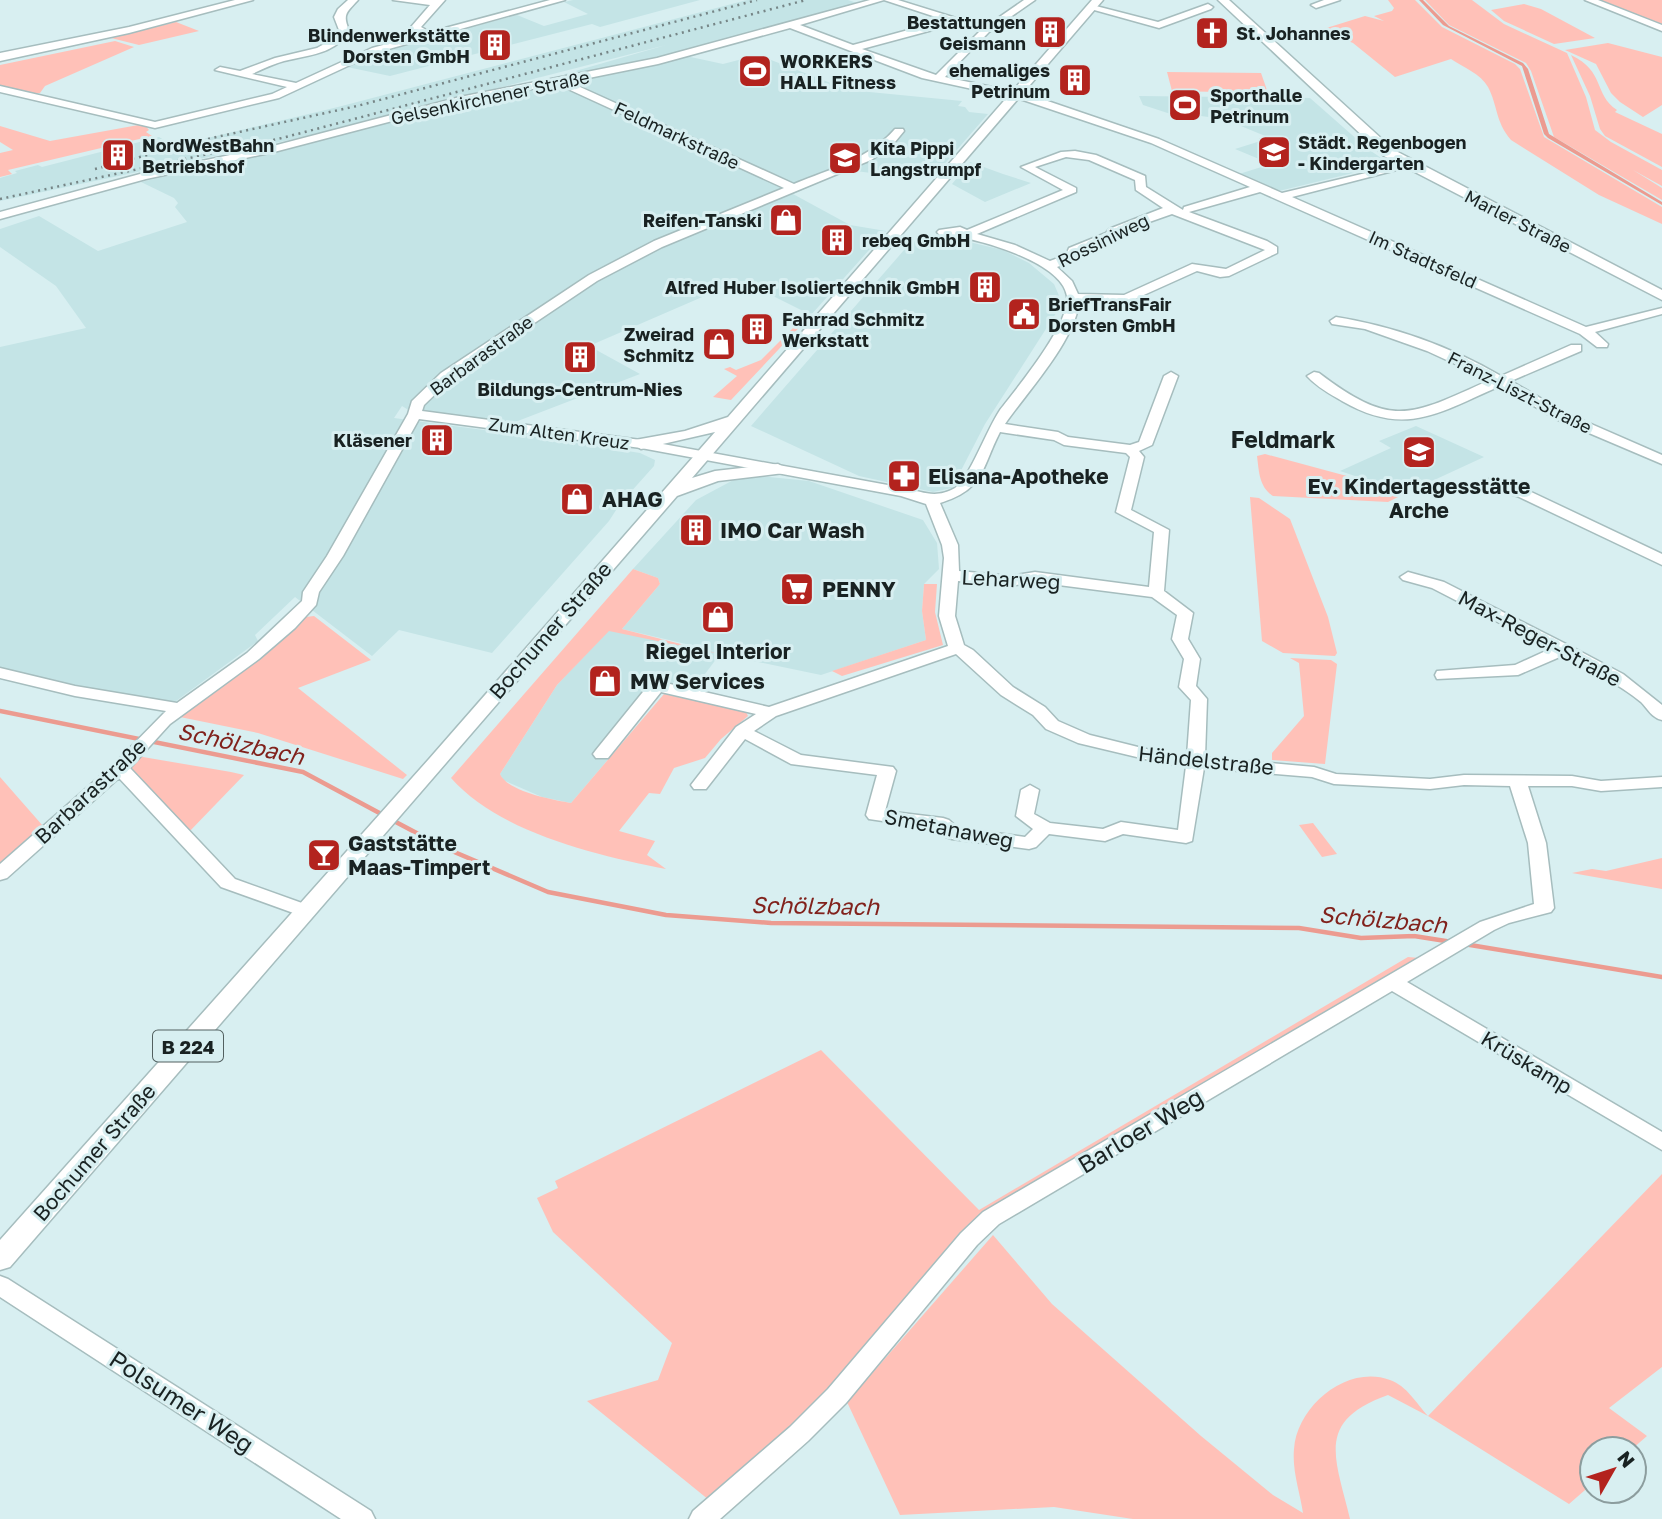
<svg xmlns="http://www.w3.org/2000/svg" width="1662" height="1519" font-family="'Golos Text',sans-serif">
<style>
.built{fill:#c4e4e6}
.green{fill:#ffc1b8}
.water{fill:#ec9b90}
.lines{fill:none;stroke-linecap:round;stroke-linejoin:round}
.stream{stroke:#ec9b90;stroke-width:4.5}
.minor-casing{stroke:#a6bdbe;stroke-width:3}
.major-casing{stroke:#a6bdbe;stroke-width:3}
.minor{fill:#fff;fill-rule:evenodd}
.major{fill:#fff;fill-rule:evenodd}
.rail{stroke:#768586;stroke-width:2.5;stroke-dasharray:2 4.5;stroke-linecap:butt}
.labels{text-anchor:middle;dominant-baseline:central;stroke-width:6;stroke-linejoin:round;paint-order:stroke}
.far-poi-label{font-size:18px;font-weight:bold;fill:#192222;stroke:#d8eff1;text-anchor:start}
.far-street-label{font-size:18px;fill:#192222;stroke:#d8eff1}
.shield{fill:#d8eff1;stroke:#526060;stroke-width:2}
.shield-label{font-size:19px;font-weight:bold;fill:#192222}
.poi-label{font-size:21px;font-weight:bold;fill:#192222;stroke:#d8eff1;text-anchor:start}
.street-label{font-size:21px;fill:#192222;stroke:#d8eff1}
.far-district-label{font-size:23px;font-weight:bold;fill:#192222;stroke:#d8eff1}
.water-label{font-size:23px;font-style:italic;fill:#81221c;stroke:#d8eff1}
.near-street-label{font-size:24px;fill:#192222;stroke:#d8eff1}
</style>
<rect width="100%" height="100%" fill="#d8eff1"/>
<path class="built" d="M573,0H700L600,27L592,24L390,76L347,67L408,44L517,15L544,26L588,14L564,2Z
M747,0H848L860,4L647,60L562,78L565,74L666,45L318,134L0,201V178L17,173L15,171L38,165L42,167L159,137L174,146L338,107Z
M758,55L849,90L962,101L958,106L965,107L969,112L988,114L941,168L909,165L904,167L894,176L848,170L793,194L850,225L886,231L811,315L759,289L730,285L589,346L640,374L505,426L415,414L402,406L394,418L558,440L640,453L655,460L654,466L620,504L609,521L492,653L399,630L372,656L295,597L255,635L258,641L172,704L78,688L0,669V347L86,328L56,286L0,247V229L39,216L98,251L187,222L175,207L178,203L174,198L141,182L274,152L465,103L642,68L686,56L723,64Z
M1139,96L1310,98L1368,149L1390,164L1279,191L1239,174L1271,164L1235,149L1270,138L1224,119L1201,116L1186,119L1143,105Z
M970,162L1003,174L1031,183L985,202L952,184Z
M924,239L969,242L1003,250L1029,263L1054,284L1060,298V307L985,424L952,488L933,492L859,476L751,426L911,242Z
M1416,426L1484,457L1406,493L1340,471L1391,448L1379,441Z
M750,475L809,481L923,520L937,543L939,569L924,584L922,611L926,640L821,675L720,654L693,690L655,682L599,753L611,756L571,803L542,797L503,780L500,774L557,685L609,630L720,652L622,629L660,584L658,578L633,569L696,500L739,477Z"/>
<path class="green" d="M1388,0H1415L1442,27L1515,64L1520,69L1544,137L1662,207V224L1599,195L1511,140C1495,121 1498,106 1488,87C1481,74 1463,67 1451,59L1395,77L1353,43L1320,30L1365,16L1384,21L1374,16L1392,11L1394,8Z
M1425,0H1472L1504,24L1567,53L1586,97L1595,130L1611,142L1662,170V186L1633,170L1662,188V200L1554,137L1531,71L1526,63L1449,25Z
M1600,0H1662V26Z
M1524,4L1541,9L1595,38L1554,44L1504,21L1491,10Z
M176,22L199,31L139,45L111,38Z
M115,41L134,47L45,86L40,93L33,94L0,87V65Z
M1608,43L1662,57V105L1643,117L1620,102L1611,93L1596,64L1565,50Z
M1571,55C1606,72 1593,94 1617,110L1615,112L1662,134V167L1605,136L1600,129L1590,96Z
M1167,72L1261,73L1268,93L1172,91Z
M144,124L149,130L146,132L152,136L8,170L12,174L0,177V153L13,150L0,142V126L50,141Z
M808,313L811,315L731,400L713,397L737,376L724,369L730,367L736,370L761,360Z
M1265,454L1369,482L1398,497L1388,502L1273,496C1259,487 1259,471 1257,456Z
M1250,497L1259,498L1290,519L1328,617L1337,653L1335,656L1283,653L1262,641Z
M633,569L658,578L660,584L622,629L720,654L609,631L557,685L500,774C508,792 553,800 571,803L664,694L746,712L748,716L721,739L705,758L674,768L660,794L649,793L619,831L655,841L647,855L666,869C596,855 500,833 451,778Z
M924,584H937L935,612L943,645L842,676L832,671L926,640L922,611Z
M314,616L371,660L298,688L407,775L403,779L258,733L180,717L259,659L306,617Z
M1290,658L1331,660L1337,664L1325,764L1272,760V753L1304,716L1299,663Z
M137,756L231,772L244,775L188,833L126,768Z
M0,777L43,826L0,866Z
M1313,823L1337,854L1322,857L1299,825Z
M1662,858V889L1572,873L1592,869L1606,871Z
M1408,957L1419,958L986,1215L799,1423L709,1500L587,1401L658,1380L672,1343L553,1232L537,1198L558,1188L555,1181L821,1050L979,1210Z
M1662,1174V1367L1609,1408L1647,1436L1632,1449H1592V1484L1569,1504L1428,1416L1388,1395C1314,1421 1336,1459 1350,1519H1133L1054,1507L900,1515L847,1402L993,1235L1052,1304L1201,1436L1273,1495L1303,1513C1300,1492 1292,1471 1294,1449C1297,1406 1347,1364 1390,1380C1407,1386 1416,1403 1428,1416Z"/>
<path class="water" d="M1419,0H1423L1449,26L1523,63L1528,69L1549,134L1662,202V205L1548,138L1544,134L1522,66L1443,25Z"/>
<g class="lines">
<path class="stream" d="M0,711L303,772L385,816
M392,820L445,848L548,892L666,915L771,923L1299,928L1361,938L1414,936L1452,942
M1464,944L1662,977"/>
<g class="minor-casing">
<path id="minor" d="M348,0H358C347,12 342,14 349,30C337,54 308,55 284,61C273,64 263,69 252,74L296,83L372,48L420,35L415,33L411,27L430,5L393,0H445L421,27L430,32L550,0H565L378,52L279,98L155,128L0,92V86L155,122L272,94L287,87L215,70L220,67L240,71L275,58L317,48L335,38L339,30L334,17L338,9Z
M870,0H898L985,27L1024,0H1035L989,32L945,77L1030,95L1159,139L1282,193L1412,162V166L1292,197L1586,327L1662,308V314L1595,332L1608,344L1607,347H1597L1580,334L1260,192L1189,212L1267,241L1277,247V253L1229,276L1220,277L1197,271L1126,303L1079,302C1075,341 1027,392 1005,424L1058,432L1068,437L1130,445L1139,442L1164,376L1171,372L1178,376L1152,445L1139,451L1144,457L1131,510L1169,530L1164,591L1193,613L1188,639L1200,659L1196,686L1207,699L1205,757L1314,767L1336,774L1430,779L1464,775L1572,776L1601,781L1662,777V787L1601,791L1572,786H1528L1546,843L1554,908L1551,912L1509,923L1494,930L1407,982L1662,1132V1150L1392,991L999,1224L977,1245L846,1403L808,1441L720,1519H689L693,1511L790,1427L828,1389L961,1233L983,1212L1480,922L1534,904L1528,843L1510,786L1464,785L1430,789L1334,784L1312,777L1204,768L1192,841L1186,843L1123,834L1105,841L1049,834L1036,847L1029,849L952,839L946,837L937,829L869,819L866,815L877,775L791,764L745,739L706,789H694L691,785L736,727L756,714L661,692L608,758H596L593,754L596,750L651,682L657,681L769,707L948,646L939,616L944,558L942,545L926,504L901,496L641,448L419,419L343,556L319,592L316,605L295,628L259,659L170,724L130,768L235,879L313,907L316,911L313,915H299L221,887L119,778L7,878L0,880V864L114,764L166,711L75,696L0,678V668L75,686L177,703L247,653L302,601L303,592L327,556L408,414L412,401L441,373L589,275L654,241L784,188L557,84L461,103L274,152L146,179L0,219V212L140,174L273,146L460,97L657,58ZM884,0L945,20L853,45L800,25ZM955,24L980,31L936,75L862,49ZM790,28L922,78L1023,100L1151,143L1250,187L1184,207L1183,210L1146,187L1145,176L1096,155L1075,151L1061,152L1021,167L1063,190L967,230L960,227L939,230L937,232L943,239C952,241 960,238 969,239C996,245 1062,265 1067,296C1071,323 1017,388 1000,410C987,429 969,479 955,488C936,499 923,492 904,488L641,440L422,411L424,405L451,379L597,281L662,247L871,160L890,148L904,131L903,129H895C869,159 830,169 794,184L569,82L658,64ZM1066,157L1089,160L1135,180L1136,190L1163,208L1109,229L1106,233L1069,248L1066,255L1050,261L1015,245L977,234L1076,192V188L1035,167ZM1172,214L1265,250L1226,269L1192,264L1124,295L1078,294L1072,281L1057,267L1076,260L1079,253L1115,237L1118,233ZM1000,432L1054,440L1064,445L1126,453L1130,457L1116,512L1154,532L1149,587L1035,572L1010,576L959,571L958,545L940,503C985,489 981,469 1000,432ZM958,581L1010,586L1035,582L1152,597L1177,615L1172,639L1184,659L1179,687L1191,700L1187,756L1166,754L1090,735L1058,721L1045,707L1013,687L973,650L964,645L955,616ZM956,654L1001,695L1033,715L1046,729L1078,743L1166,764L1186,766L1178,830L1121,822L1103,829L1050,823L1034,814L1039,790L1030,785L1021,790L1016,816L1033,829L1025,837L958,828L949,820L943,818L885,811L896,771L893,767L801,755L754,731L776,716Z
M1324,0H1340L1316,8L1311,5Z
M1585,0H1598L1662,25V31Z
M1208,4L1213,7L1211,9L1159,28L1087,8L1092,5L1158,22Z
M1336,317C1393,326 1451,347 1501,376L1571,345H1581V351L1511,381L1566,413L1662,455V464L1556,419L1500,386C1440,412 1406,438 1342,401C1330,394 1317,387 1307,376L1314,372L1319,373C1394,430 1411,415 1490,380L1427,351L1365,329L1332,324L1330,321Z
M1487,479L1527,490L1662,554V565L1517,496L1482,486L1480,483Z
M1408,572L1444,582L1570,646L1623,674L1662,705V720C1652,718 1648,709 1641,702C1618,683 1589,670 1562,656L1518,675L1437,679L1435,675L1437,671L1515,665L1550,649L1432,588L1403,580L1400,577Z
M0,1276L8,1279L371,1511L375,1519H341L0,1297Z"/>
</g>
<g class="major-casing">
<path id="major" d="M235,0H253L129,33L0,61V53L129,27Z
M1092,0H1103L692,478L715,471L778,464L787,469L784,473L718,481L677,496L10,1267L0,1270V1240L429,759L715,432L641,449L633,444L635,440L685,431L728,417Z
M1218,0H1229L1394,150L1662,290V300L1384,156Z"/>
</g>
<use href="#minor" class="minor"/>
<use href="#major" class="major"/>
<path class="rail" d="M95,169L203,140L357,106L757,0
M0,199L282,138L806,0"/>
</g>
<defs>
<g id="building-square" transform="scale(1.75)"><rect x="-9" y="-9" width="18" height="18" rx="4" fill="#b3231e" stroke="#d8eff1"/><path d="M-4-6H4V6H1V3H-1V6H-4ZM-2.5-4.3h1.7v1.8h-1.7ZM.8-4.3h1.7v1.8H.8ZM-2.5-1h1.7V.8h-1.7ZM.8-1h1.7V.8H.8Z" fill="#fff"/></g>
<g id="church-square" transform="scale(1.75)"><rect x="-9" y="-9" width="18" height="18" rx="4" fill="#b3231e" stroke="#d8eff1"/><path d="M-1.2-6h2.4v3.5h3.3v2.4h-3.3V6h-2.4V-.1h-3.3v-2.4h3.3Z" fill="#fff"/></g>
<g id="stadium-square" transform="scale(1.75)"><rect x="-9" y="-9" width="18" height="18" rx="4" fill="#b3231e" stroke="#d8eff1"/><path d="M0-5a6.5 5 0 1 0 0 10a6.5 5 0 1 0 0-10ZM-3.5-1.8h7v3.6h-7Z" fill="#fff"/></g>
<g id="school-square" transform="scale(1.75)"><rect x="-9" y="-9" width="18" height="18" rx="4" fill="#b3231e" stroke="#d8eff1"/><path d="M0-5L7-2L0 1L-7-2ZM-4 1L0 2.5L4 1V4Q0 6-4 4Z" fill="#fff"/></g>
<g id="shop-square" transform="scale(1.75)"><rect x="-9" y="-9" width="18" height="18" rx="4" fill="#b3231e" stroke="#d8eff1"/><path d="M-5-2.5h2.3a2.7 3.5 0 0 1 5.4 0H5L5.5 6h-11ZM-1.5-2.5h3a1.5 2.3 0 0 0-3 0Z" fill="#fff"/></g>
<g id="civic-square" transform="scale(1.75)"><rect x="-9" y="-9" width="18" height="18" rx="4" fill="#b3231e" stroke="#d8eff1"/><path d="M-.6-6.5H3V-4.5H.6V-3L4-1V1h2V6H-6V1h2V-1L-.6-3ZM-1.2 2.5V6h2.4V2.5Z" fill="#fff"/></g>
<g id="pharmacy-square" transform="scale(1.75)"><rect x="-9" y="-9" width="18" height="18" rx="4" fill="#b3231e" stroke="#d8eff1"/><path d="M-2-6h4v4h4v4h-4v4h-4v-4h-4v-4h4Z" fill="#fff"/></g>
<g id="supermarket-square" transform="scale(1.75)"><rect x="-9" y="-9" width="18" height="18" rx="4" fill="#b3231e" stroke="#d8eff1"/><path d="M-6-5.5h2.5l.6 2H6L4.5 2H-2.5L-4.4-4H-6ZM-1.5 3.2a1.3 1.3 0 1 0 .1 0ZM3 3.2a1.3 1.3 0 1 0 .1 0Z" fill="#fff"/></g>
<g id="bar-square" transform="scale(1.75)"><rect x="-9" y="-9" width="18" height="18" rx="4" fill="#b3231e" stroke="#d8eff1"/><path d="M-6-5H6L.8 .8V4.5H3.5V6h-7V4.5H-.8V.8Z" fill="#fff"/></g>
</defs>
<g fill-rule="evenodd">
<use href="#building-square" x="1050" y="32"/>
<use href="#church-square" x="1212" y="33"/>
<use href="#building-square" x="495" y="45"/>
<use href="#stadium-square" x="755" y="71"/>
<use href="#building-square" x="1075" y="80"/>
<use href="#stadium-square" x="1185" y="105"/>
<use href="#school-square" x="1274" y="152"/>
<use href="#building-square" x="118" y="155"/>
<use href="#school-square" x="845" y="158"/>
<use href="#shop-square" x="786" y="220"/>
<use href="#building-square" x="837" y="240"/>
<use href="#building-square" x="985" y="287"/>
<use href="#civic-square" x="1024" y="314"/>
<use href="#building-square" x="757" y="329"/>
<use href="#shop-square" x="719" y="344"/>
<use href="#building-square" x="580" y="357"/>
<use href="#building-square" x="437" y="440"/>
<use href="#school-square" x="1419" y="452"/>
<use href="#pharmacy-square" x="904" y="476"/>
<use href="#shop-square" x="577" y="499"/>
<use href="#building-square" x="696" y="530"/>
<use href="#supermarket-square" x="797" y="589"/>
<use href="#shop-square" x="718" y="617"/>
<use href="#shop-square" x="605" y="681"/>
<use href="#bar-square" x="324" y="855"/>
</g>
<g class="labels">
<g class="far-poi-label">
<text x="1026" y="22" text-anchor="end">Bestattungen<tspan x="1026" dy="21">Geismann</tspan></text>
<text x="1236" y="33">St. Johannes</text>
<text x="470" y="35" text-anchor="end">Blindenwerkstätte<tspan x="470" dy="21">Dorsten GmbH</tspan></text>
<text x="780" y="61">WORKERS<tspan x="780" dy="21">HALL Fitness</tspan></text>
<text x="1050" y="70" text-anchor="end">ehemaliges<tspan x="1050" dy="21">Petrinum</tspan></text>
<text x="1210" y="95">Sporthalle<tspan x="1210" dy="21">Petrinum</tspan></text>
<text x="1298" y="142">Städt. Regenbogen<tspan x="1298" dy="21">- Kindergarten</tspan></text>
<text x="142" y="145">NordWestBahn<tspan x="142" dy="21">Betriebshof</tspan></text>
<text x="870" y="148">Kita Pippi<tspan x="870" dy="21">Langstrumpf</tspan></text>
<text x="762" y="220" text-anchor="end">Reifen-Tanski</text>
<text x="862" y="240">rebeq GmbH</text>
<text x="960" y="287" text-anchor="end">Alfred Huber Isoliertechnik GmbH</text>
<text x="1048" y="304">BriefTransFair<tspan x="1048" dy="21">Dorsten GmbH</tspan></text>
<text x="782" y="319">Fahrrad Schmitz<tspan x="782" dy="21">Werkstatt</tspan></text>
<text x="694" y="334" text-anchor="end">Zweirad<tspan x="694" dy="21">Schmitz</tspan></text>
<text x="580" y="389" text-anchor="middle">Bildungs-Centrum-Nies</text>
<text x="412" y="440" text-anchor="end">Kläsener</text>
</g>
<g class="far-street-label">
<text transform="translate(490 97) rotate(-12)">Gelsenkirchener Straße</text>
<text transform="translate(677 135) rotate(25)">Feldmarkstraße</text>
<text transform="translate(1518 221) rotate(27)">Marler Straße</text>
<text transform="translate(1103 240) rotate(-26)">Rossiniweg</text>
<text transform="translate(1423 259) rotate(24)">Im Stadtsfeld</text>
<text transform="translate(481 355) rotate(-36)">Barbarastraße</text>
<text transform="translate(1520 392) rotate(27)">Franz-Liszt-Straße</text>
<text transform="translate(559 433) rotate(8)">Zum Alten Kreuz</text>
</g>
<rect class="shield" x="153" y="1030.5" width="70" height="31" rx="5"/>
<g class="shield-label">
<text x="188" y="1046">B 224</text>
</g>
<g class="poi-label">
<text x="928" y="476">Elisana-Apotheke</text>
<text x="1419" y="486" text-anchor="middle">Ev. Kindertagesstätte<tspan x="1419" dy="24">Arche</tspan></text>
<text x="602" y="499">AHAG</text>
<text x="720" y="530">IMO Car Wash</text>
<text x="822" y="589">PENNY</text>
<text x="718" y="651" text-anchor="middle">Riegel Interior</text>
<text x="630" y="681">MW Services</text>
<text x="348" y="843">Gaststätte<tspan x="348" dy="24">Maas-Timpert</tspan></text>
</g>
<g class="street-label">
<text transform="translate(1011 579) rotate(3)">Leharweg</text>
<text transform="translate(550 630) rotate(-49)">Bochumer Straße</text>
<text transform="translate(1540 638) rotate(28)">Max-Reger-Straße</text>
<text transform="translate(1206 760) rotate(6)">Händelstraße</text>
<text transform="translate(90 791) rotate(-43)">Barbarastraße</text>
<text transform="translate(949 828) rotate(11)">Smetanaweg</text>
<text transform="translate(1527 1062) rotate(31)">Krüskamp</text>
<text transform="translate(94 1152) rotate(-49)">Bochumer Straße</text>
</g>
<g class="far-district-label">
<text x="1283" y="439">Feldmark</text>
</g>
<g class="water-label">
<text transform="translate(241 743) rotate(12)">Schölzbach</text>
<text transform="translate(815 905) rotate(1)">Schölzbach</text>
<text transform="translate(1383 919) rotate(5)">Schölzbach</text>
</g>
<g class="near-street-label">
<text transform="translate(1140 1130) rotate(-31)">Barloer Weg</text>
<text transform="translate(182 1401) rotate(33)">Polsumer Weg</text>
</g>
</g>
<g transform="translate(1613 1470) rotate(51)"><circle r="33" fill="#d8eff1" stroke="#8c9d9e" stroke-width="2"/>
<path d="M0-5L12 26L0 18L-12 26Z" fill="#b3231e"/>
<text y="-10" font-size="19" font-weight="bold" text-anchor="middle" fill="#192222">N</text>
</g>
</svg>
